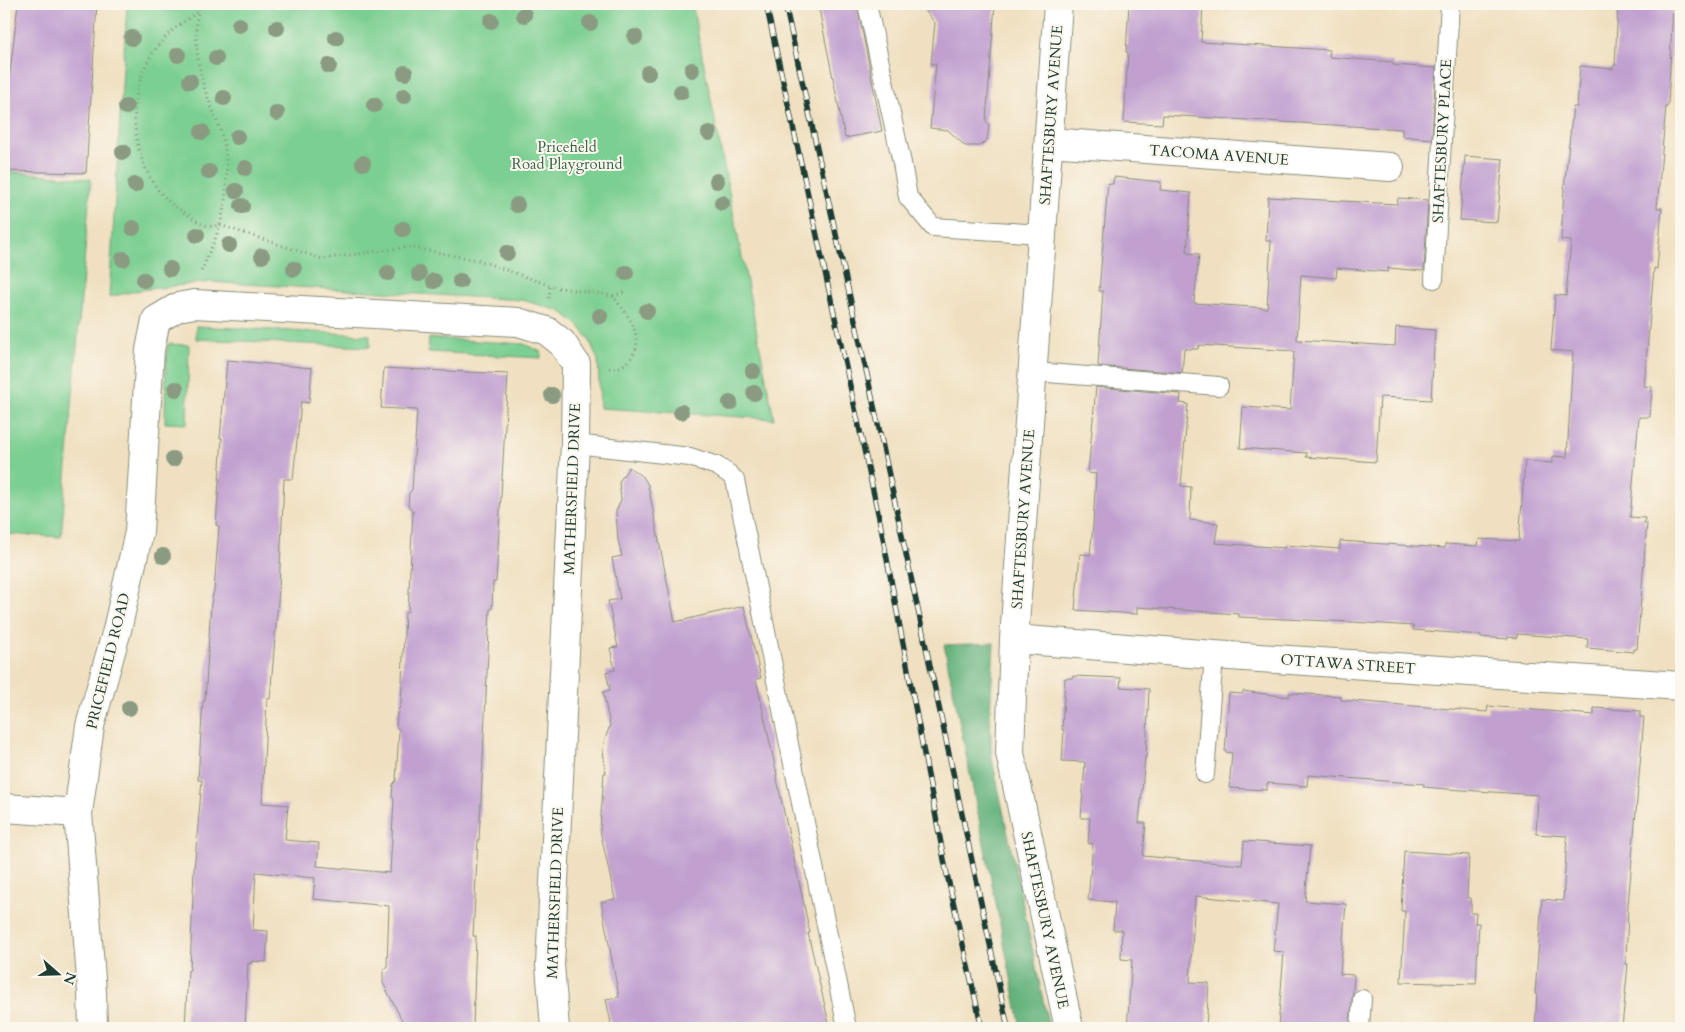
<svg xmlns="http://www.w3.org/2000/svg" width="1685" height="1032" font-family="Cardo,serif">
<style>
.green{fill:#7bcf92;stroke:#4d8663}
.forest{fill:#64b27c;stroke:#427858}
.building{fill:#c1a0d0}
.lines{fill:none;stroke-linecap:round;stroke-linejoin:round}
.lane-casing{stroke:#888e7a;stroke-width:20}
.street-casing{stroke:#888e7a;stroke-width:30}
.path{stroke:#888e7a;stroke-width:3;stroke-dasharray:1 4;stroke-linecap:butt}
.lane{stroke:#fff;stroke-width:18}
.street{stroke:#fff;stroke-width:28}
.rail-casing{stroke:#1f3d34;stroke-width:5.5}
.rail{stroke:#fbf7ec;stroke-width:4;stroke-dasharray:11;stroke-linecap:butt}
.tree{fill:#8a9b81}
.labels{text-anchor:middle;dominant-baseline:central;stroke-width:4;stroke-linejoin:round;paint-order:stroke}
.street-label{font-size:15px;fill:#1f3d34;stroke:#fbf7ec}
.park-label{font-size:15px;fill:#36624c;stroke:#fbf7ec}
</style>
<rect width="100%" height="100%" fill="#fbf7ec"/>
<filter id="ink" filterUnits="userSpaceOnUse"><feTurbulence type="fractalNoise" baseFrequency=".02" numOctaves="2"/><feDisplacementMap in="SourceGraphic" scale="10" xChannelSelector="R" yChannelSelector="G"/><feConvolveMatrix kernelMatrix="1 2 1 2 8 2 1 2 1" color-interpolation-filters="sRGB"/></filter>
<filter id="wash" filterUnits="userSpaceOnUse"><feTurbulence type="fractalNoise" baseFrequency=".0096" numOctaves="4" result="noise"/><feDisplacementMap in="SourceGraphic" scale="20" xChannelSelector="R" yChannelSelector="G"/><feGaussianBlur stdDeviation="1.12" result="paint"/><feColorMatrix in="noise" values="0 0 0 0 0 0 0 0 0 0 0 0 0 0 0 0 0 1.4 0 .05"/><feComposite in="paint" operator="in"/></filter>
<g filter="url(#wash)">
<rect width="100%" height="100%" fill="#f0e0c1"/>
<path class="green" d="M127,4H692L774,419L600,408L598,360L589,339L578,325L560,311L522,300L210,282L140,290L109,297Z
M4,171L91,179L61,537L4,534Z
M196,326L370,335V347L196,339Z
M429,338L524,344L541,352V358L428,352Z
M168,344L189,345L187,424L165,423L166,355Z"/>
<path class="forest" d="M994,643L990,716L992,758L1049,1028H1021L944,645Z"/>
<g id="blocks">
<path class="building" d="M18,4H97L86,173L4,171V124Z
M818,4H857L882,131L845,138Z
M920,4H995L986,121L989,125L987,140L979,146H965L948,130L930,128L936,64H931L935,23Z
M1129,4H1203L1201,42L1330,50L1329,57L1393,62V65L1436,68L1432,139L1402,136V129L1163,115L1162,124L1124,122L1128,53L1126,52Z
M1618,4H1673L1668,106H1666L1657,208H1662L1657,269L1654,268L1644,386L1652,387L1650,417H1639L1630,517L1645,518L1644,523H1647L1637,649H1634V652L1587,648L1588,639L1517,634V638L1508,637V639L1481,637V635L1413,630V626L1352,622L1239,617V614L1137,607V614L1075,610L1080,554L1090,555L1093,525L1096,474L1088,473L1096,387L1181,394L1180,403L1188,404L1181,486L1191,487L1190,520L1218,523L1215,543L1285,548V545L1340,549V541L1445,548V544L1478,546L1479,539L1519,541L1525,461L1552,463V456L1567,457L1573,352L1551,350L1555,295L1566,296L1571,241L1561,240L1564,189L1573,107H1577L1580,66L1613,69V66H1615Z
M1465,156L1503,159L1497,222L1460,220Z
M1114,177L1161,182L1160,190L1191,193L1187,253L1199,254L1194,303L1267,308L1271,241H1266L1268,197L1397,204L1398,198L1428,200L1424,271L1388,268V272L1337,268L1336,278L1301,275L1297,340L1395,346L1396,327L1435,330L1431,400L1380,397L1376,462L1306,457L1307,453L1240,448L1243,407L1290,410L1294,351L1199,345L1198,349H1184L1182,373L1098,366L1103,291H1099L1108,183L1113,184Z
M227,360L312,368L309,403L301,402L293,479H284L279,589L270,699H267L262,803L288,805L285,840L319,843L317,866L390,873L394,800L392,796L393,784L396,781L399,730L396,726L397,713L401,704L405,612H408L413,511L408,505L409,493L412,490L417,410L381,408L384,368L508,374L496,582H493L492,609H490L481,802L479,840L478,839L473,936H476L473,1028H406L383,983V971L387,967L389,906L313,899L315,878L256,872L253,930L268,931L266,962L251,961V964L248,963L245,1028H185L188,970H190L194,870L202,780H198L203,701H205L211,603L214,590L219,526L216,525L222,438H220Z
M629,467L644,478L648,485L675,622L744,606L761,678L756,679L777,775H776L810,933H808L830,1028H612L606,999L619,997L601,902L615,899L600,830L604,773H606L603,751L604,742L610,725L603,692L610,690L606,672L615,670L610,648L618,647L608,601L620,599L612,558L622,556L618,540L616,511L621,500L619,482Z
M1073,676L1121,678L1120,687L1149,689L1146,757H1145L1139,823H1146L1143,856L1242,865L1244,841L1310,846L1305,901L1346,904L1340,974L1354,975L1350,1028H1278L1284,952L1273,951L1278,904L1195,896L1190,982L1209,983L1206,1028L1181,1026V1028H1127L1132,960L1121,959L1122,930H1113L1115,902L1088,900L1093,844L1088,843L1090,818H1081L1085,762L1062,761L1064,730H1062L1065,678H1073Z
M1243,691L1289,697V693L1341,696V700L1487,712L1488,706L1594,715V708L1640,711V717H1644L1628,906L1626,964H1628L1622,1028H1535L1537,994H1535L1542,899L1563,901L1567,836L1536,834L1538,795L1447,789L1424,787V784L1308,775L1307,786L1267,783V790L1229,788L1232,753L1225,752L1229,693L1242,694Z
M1404,851L1469,855L1467,898H1471V913H1476L1475,923H1479L1476,984L1401,982L1405,911H1401Z"/>
</g>
</g>
<g filter="url(#ink)">
<use href="#blocks" fill-opacity="0" stroke="#888e7a" stroke-width="1"/>
<g class="lines">
<g class="lane-casing">
<path id="lane" d="M867,4L902,163L908,197L933,227L1042,234
M1434,279L1450,4
M1034,372L1219,386
M575,444L690,457L717,466L729,474L735,480L847,1028
M1205,774L1214,655
M1360,1028L1362,999"/>
</g>
<g class="street-casing">
<path id="street" d="M1058,4L1014,639L1010,753L1069,1028
M1049,142L1390,167
M1014,639L1214,655L1681,686
M4,808L78,813
M93,1028L92,992L78,813L90,726L117,630L139,532L150,350L156,320L178,307L194,304L518,322L547,331L562,343L576,364L575,444L550,965L555,1028"/>
</g>
<path class="path" d="M200,4C193,26 197,57 202,80C209,106 224,130 226,157C228,179 226,204 220,225C215,241 207,256 201,272
M197,13C179,24 164,36 152,54C121,100 132,182 182,211C189,215 200,225 209,226C212,227 217,225 220,225L322,259L408,247L478,260L554,287L613,296C626,313 647,337 631,358C624,366 619,369 608,368
M613,296L625,292
M549,298L550,286"/>
<use href="#lane" class="lane"/>
<use href="#street" class="street"/>
<g class="rail-casing">
<path id="rail" d="M766,4L880,522L946,870L982,1028
M785,4L878,424L1008,1028"/>
</g>
<use href="#rail" class="rail"/>
</g>
<g class="tree">
<circle cx="524" cy="15" r="8"/>
<circle cx="491" cy="21" r="8"/>
<circle cx="590" cy="23" r="8"/>
<circle cx="239" cy="25" r="8"/>
<circle cx="277" cy="28" r="8"/>
<circle cx="635" cy="37" r="8"/>
<circle cx="132" cy="38" r="8"/>
<circle cx="336" cy="38" r="8"/>
<circle cx="178" cy="55" r="8"/>
<circle cx="216" cy="58" r="8"/>
<circle cx="329" cy="66" r="8"/>
<circle cx="692" cy="70" r="8"/>
<circle cx="405" cy="73" r="8"/>
<circle cx="648" cy="73" r="8"/>
<circle cx="190" cy="81" r="8"/>
<circle cx="681" cy="92" r="8"/>
<circle cx="404" cy="96" r="8"/>
<circle cx="224" cy="98" r="8"/>
<circle cx="374" cy="105" r="8"/>
<circle cx="126" cy="107" r="8"/>
<circle cx="277" cy="113" r="8"/>
<circle cx="202" cy="132" r="8"/>
<circle cx="709" cy="133" r="8"/>
<circle cx="237" cy="137" r="8"/>
<circle cx="123" cy="152" r="8"/>
<circle cx="363" cy="163" r="8"/>
<circle cx="245" cy="168" r="8"/>
<circle cx="209" cy="172" r="8"/>
<circle cx="717" cy="181" r="8"/>
<circle cx="135" cy="185" r="8"/>
<circle cx="236" cy="191" r="8"/>
<circle cx="722" cy="203" r="8"/>
<circle cx="517" cy="205" r="8"/>
<circle cx="242" cy="206" r="8"/>
<circle cx="133" cy="228" r="8"/>
<circle cx="403" cy="229" r="8"/>
<circle cx="197" cy="235" r="8"/>
<circle cx="229" cy="245" r="8"/>
<circle cx="507" cy="253" r="8"/>
<circle cx="262" cy="256" r="8"/>
<circle cx="123" cy="259" r="8"/>
<circle cx="170" cy="269" r="8"/>
<circle cx="294" cy="269" r="8"/>
<circle cx="388" cy="273" r="8"/>
<circle cx="626" cy="273" r="8"/>
<circle cx="419" cy="274" r="8"/>
<circle cx="144" cy="280" r="8"/>
<circle cx="434" cy="281" r="8"/>
<circle cx="460" cy="281" r="8"/>
<circle cx="647" cy="311" r="8"/>
<circle cx="600" cy="316" r="8"/>
<circle cx="753" cy="371" r="8"/>
<circle cx="176" cy="389" r="8"/>
<circle cx="754" cy="393" r="8"/>
<circle cx="552" cy="395" r="8"/>
<circle cx="730" cy="403" r="8"/>
<circle cx="681" cy="412" r="8"/>
<circle cx="173" cy="459" r="8"/>
<circle cx="163" cy="556" r="8"/>
<circle cx="129" cy="708" r="8"/>
</g>
</g>
<g class="labels">
<g class="street-label">
<text transform="translate(1051 115) rotate(-86)">SHAFTESBURY AVENUE</text>
<text transform="translate(1442 141) rotate(-87)">SHAFTESBURY PLACE</text>
<text transform="translate(1219 155) rotate(4)">TACOMA AVENUE</text>
<text transform="translate(572 489) rotate(-88)">MATHERSFIELD DRIVE</text>
<text transform="translate(1023 519) rotate(-86)">SHAFTESBURY AVENUE</text>
<text transform="translate(108 661) rotate(-76)">PRICEFIELD ROAD</text>
<text transform="translate(1348 664) rotate(4)">OTTAWA STREET</text>
<text transform="translate(555 893) rotate(-88)">MATHERSFIELD DRIVE</text>
<text transform="translate(1045 920) rotate(78)">SHAFTESBURY AVENUE</text>
</g>
<g class="park-label">
<text x="567" y="147">Pricefield<tspan x="567" dy="17">Road Playground</tspan></text>
</g>
</g>
<rect width="1685" height="1032" fill="none" stroke="#fbf7ec" stroke-width="20"/>
<g transform="translate(58 974) rotate(110)" stroke="#fbf7ec" stroke-width="4" paint-order="stroke">
<path d="M0-4L9 19L0 12L-9 19Z" fill="#1f3d34"/>
<text y="-8" font-size="14" font-weight="bold" text-anchor="middle" fill="#1f3d34">N</text>
</g>
</svg>
